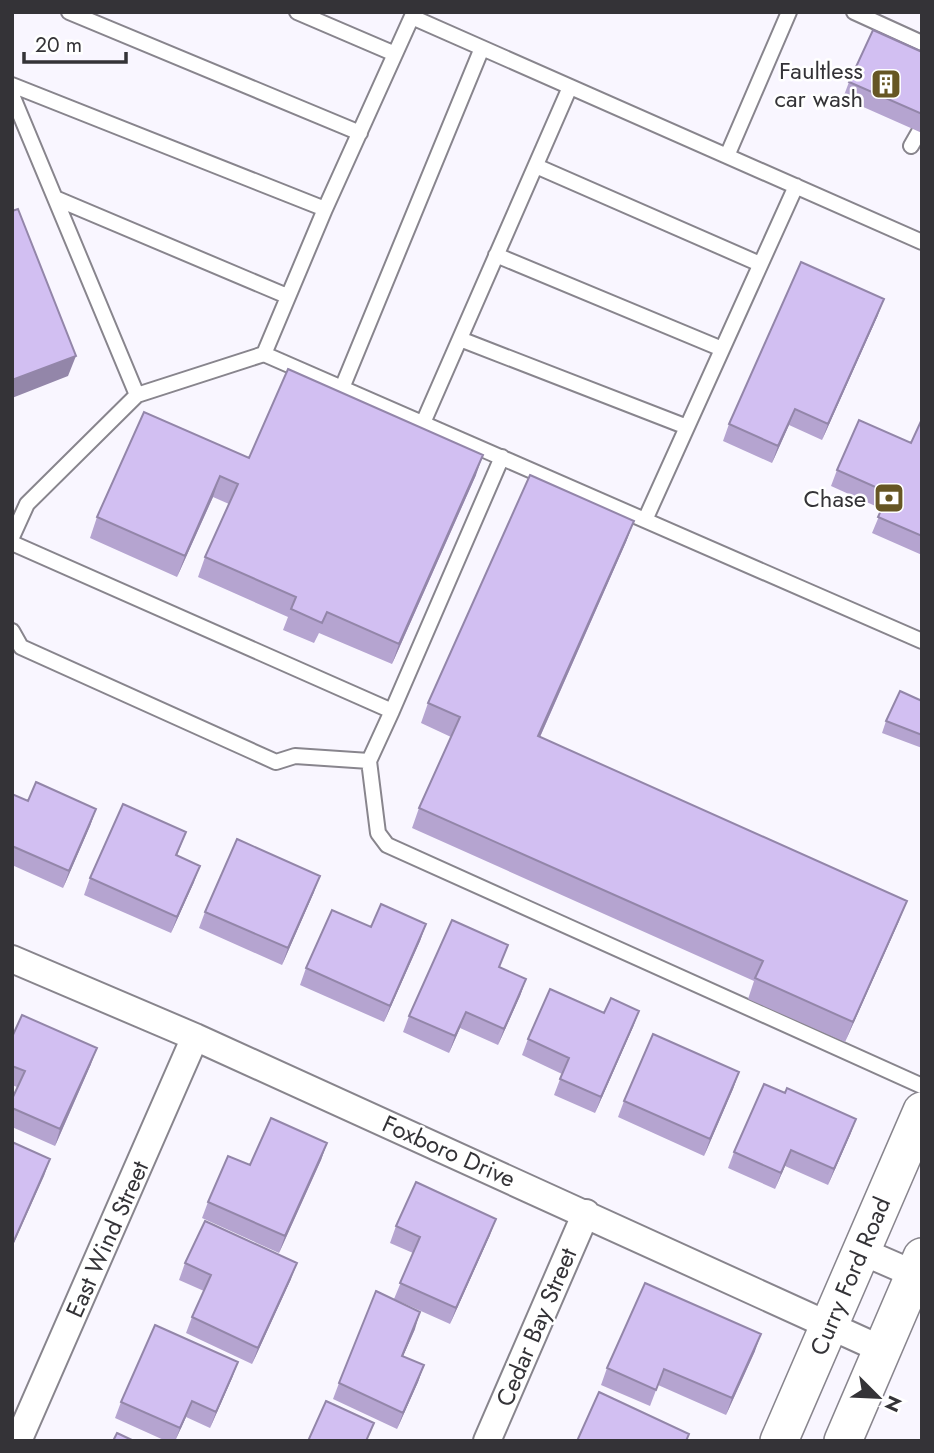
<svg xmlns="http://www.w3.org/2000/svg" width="934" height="1453" font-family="Jost,sans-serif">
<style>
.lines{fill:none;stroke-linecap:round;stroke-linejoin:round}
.service-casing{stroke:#88858d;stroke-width:18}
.minor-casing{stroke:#88858d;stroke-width:30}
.secondary-casing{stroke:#88858d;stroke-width:40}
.service{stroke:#fff;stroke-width:14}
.minor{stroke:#fff;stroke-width:26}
.secondary{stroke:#fff;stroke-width:37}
.wall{fill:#b5a4d0}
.shaded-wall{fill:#9386a9}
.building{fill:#d2bff2;stroke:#9386a9;stroke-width:2}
.labels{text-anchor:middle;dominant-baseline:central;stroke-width:5;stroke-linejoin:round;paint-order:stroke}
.poi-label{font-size:24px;fill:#343337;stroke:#fff;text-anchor:end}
.street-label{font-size:24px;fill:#343337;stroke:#fff}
</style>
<rect width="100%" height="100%" fill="#f9f6ff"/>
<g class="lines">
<g class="service-casing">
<path id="service" d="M69,12L360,133
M297,12L395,54
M854,12L922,43
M412,17L922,242
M12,85L325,209
M12,95L137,395
M911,146L919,132
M727,156L789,12
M536,166L760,264
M55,198L287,296
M496,255L722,349
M460,339L687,427
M264,354L922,641
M342,388L482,48
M423,423L570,87
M645,520L796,186
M12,537L27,504L137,395L264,354L325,209L414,12
M12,543L392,711L369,761
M12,631L21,647L276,762L295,756L369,761L378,833L387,845L922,1086
M392,711L502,457"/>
</g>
<g class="minor-casing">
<path id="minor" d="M12,959L195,1037L883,1350
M861,1251L914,1274
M18,1441L195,1037
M487,1441L586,1213"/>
</g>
<g class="secondary-casing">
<path id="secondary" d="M779,1441L922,1111
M843,1441L922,1257"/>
</g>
<use href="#service" class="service"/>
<use href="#minor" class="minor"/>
<use href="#secondary" class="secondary"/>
</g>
<path class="wall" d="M922,52V133L843,98L849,82Z
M878,315L822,440L789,425L772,463L723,441L729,424Z
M922,419V555L872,533L882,509L831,486L837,470L911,443Z
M249,458L476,475L392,664L319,633L314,643L283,630L288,617L198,577L205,557L229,504L213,497L177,577L90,538L97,517Z
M634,521L626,542L540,737L899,921L845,1042L748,999L754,981L412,828L419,808L451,737L421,723L428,703Z
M922,701V748L882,733L886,721Z
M12,794L28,801L96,809L90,826L63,888L12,865Z
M186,832L177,856L194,882L171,933L84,895L90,878Z
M314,892L282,965L199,928L205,912Z
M426,924L420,941L384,1022L300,985L306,968L371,927Z
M500,967L526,979L520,996L498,1045L460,1028L449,1053L403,1032L409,1016Z
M639,1011L633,1027L595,1113L554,1095L562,1074L522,1055L528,1039L604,1013Z
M12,1037L91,1064L55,1146L12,1127V1099L17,1087L12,1085Z
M739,1072L733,1089L704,1156L618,1117L624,1101Z
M785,1093L856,1119L850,1135L828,1185L785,1166L775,1189L728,1168L734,1152Z
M327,1143L321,1160L279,1253L202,1218L208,1202L250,1165Z
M396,1226L490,1235L450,1324L394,1299L413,1253L390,1243Z
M185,1263L291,1279L252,1364L186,1333L192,1317L204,1291L179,1280Z
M415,1329L403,1356L424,1365L418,1382L397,1429L333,1399L339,1383Z
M755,1351L726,1415L658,1385L650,1406L601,1385L607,1368Z
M238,1362L232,1378L210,1428L186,1417L175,1441H166L115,1418L121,1402Z"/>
<path class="shaded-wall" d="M884,299L878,315L822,440L828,424Z
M76,356L68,376L12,398V380Z
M795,409L789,425L772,463L778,446Z
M483,455L476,475L392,664L399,644Z
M220,476L213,497L177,577L185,556Z
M634,521L626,542L531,757L538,736Z
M96,809L90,826L63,888L69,871Z
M200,866L194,882L171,933L177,917Z
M320,876L314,892L282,965L288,948Z
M907,901L899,921L845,1042L853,1022Z
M426,924L420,941L384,1022L390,1006Z
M526,979L520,996L498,1045L504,1029Z
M639,1011L633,1027L595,1113L601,1097Z
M466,1012L460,1028L449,1053L455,1036Z
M97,1048L91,1064L55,1146L60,1129Z
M739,1072L733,1089L704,1156L710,1139Z
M856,1119L850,1135L828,1185L834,1169Z
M327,1143L321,1160L279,1253L285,1236Z
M791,1150L785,1166L775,1189L781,1173Z
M50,1159L44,1176L12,1247L13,1243Z
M496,1219L490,1235L450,1324L456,1308Z
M297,1263L291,1279L252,1364L258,1348Z
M420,1312L415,1329L396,1372L402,1356Z
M761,1334L755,1351L726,1415L732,1398Z
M238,1362L232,1378L210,1428L216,1412Z
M424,1365L418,1382L397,1429L403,1413Z
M192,1401L186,1417L175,1441L180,1428Z"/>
<path class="building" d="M873,30L922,52V114L849,82Z
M18,209L76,356L12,380V211Z
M801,262L884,299L828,424L795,409L778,446L729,424Z
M288,369L483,455L399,644L327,612L322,623L291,609L296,597L205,557L238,484L220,476L185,556L97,517L144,412L249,458Z
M922,419V536L878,517L889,493L837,470L859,420L911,443Z
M530,475L634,521L538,736L907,901L853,1022L755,978L763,961L419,808L460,717L428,703Z
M900,691L922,701V735L886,721Z
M36,782L96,809L69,871L12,846V794L28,801Z
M123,804L186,832L176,855L200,866L177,917L90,878Z
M237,839L320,876L288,948L205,912Z
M381,904L426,924L390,1006L306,968L332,910L371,927Z
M452,920L508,945L499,967L526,979L504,1029L466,1012L455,1036L409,1016Z
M550,989L604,1013L611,998L639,1011L601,1097L560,1079L569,1058L528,1039Z
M22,1015L97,1048L60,1129L12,1108V1099L25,1071L12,1066V1037Z
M653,1034L739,1072L710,1139L624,1101Z
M764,1084L785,1093L787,1088L856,1119L834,1169L791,1150L781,1173L734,1152Z
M271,1118L327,1143L285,1236L208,1202L228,1156L250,1165Z
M12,1142L50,1159L13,1243H12Z
M416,1182L496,1219L456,1308L400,1283L420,1237L396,1226Z
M205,1221L297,1263L258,1348L192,1317L211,1275L185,1263Z
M645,1283L761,1334L732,1398L664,1369L656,1390L607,1368Z
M376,1291L420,1312L402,1356L424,1365L403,1413L339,1383Z
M155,1325L238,1362L216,1412L192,1401L180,1428L121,1402Z
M599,1392L689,1434L686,1441H577Z
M326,1401L374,1423L366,1441H308Z
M117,1433L134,1441H113Z"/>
<defs>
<g id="building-square" transform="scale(1.575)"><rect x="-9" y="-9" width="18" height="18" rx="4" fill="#665624" stroke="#fff"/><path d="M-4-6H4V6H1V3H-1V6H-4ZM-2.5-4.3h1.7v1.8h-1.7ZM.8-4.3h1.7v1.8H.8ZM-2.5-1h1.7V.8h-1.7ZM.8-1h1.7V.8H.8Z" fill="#fff"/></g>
<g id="bank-square" transform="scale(1.575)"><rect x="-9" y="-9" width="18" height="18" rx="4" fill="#665624" stroke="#fff"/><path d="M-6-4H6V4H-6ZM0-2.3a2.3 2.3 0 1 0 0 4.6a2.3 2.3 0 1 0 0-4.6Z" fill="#fff"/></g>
</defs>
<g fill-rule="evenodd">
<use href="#building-square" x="886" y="84"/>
<use href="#bank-square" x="889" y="498"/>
</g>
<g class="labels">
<g class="poi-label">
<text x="863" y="70">Faultless<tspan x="863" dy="28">car wash</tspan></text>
<text x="866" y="498">Chase</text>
</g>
<g class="street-label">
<text transform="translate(449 1151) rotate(24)">Foxboro Drive</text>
<text transform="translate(107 1239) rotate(-66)">East Wind Street</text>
<text transform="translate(850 1276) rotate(-67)">Curry Ford Road</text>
<text transform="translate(536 1327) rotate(-67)">Cedar Bay Street</text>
</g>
</g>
<rect width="934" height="1453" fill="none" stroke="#343337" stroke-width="28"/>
<g transform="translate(878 1397) rotate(114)" stroke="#ffffff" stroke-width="5" paint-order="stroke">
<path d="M0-5L12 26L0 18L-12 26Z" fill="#343337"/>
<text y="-10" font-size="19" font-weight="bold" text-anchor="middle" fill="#343337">N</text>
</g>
<path d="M24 52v10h102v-10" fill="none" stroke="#343337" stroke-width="3.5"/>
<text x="35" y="52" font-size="21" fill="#343337" stroke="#ffffff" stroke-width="5" paint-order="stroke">20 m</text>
</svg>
